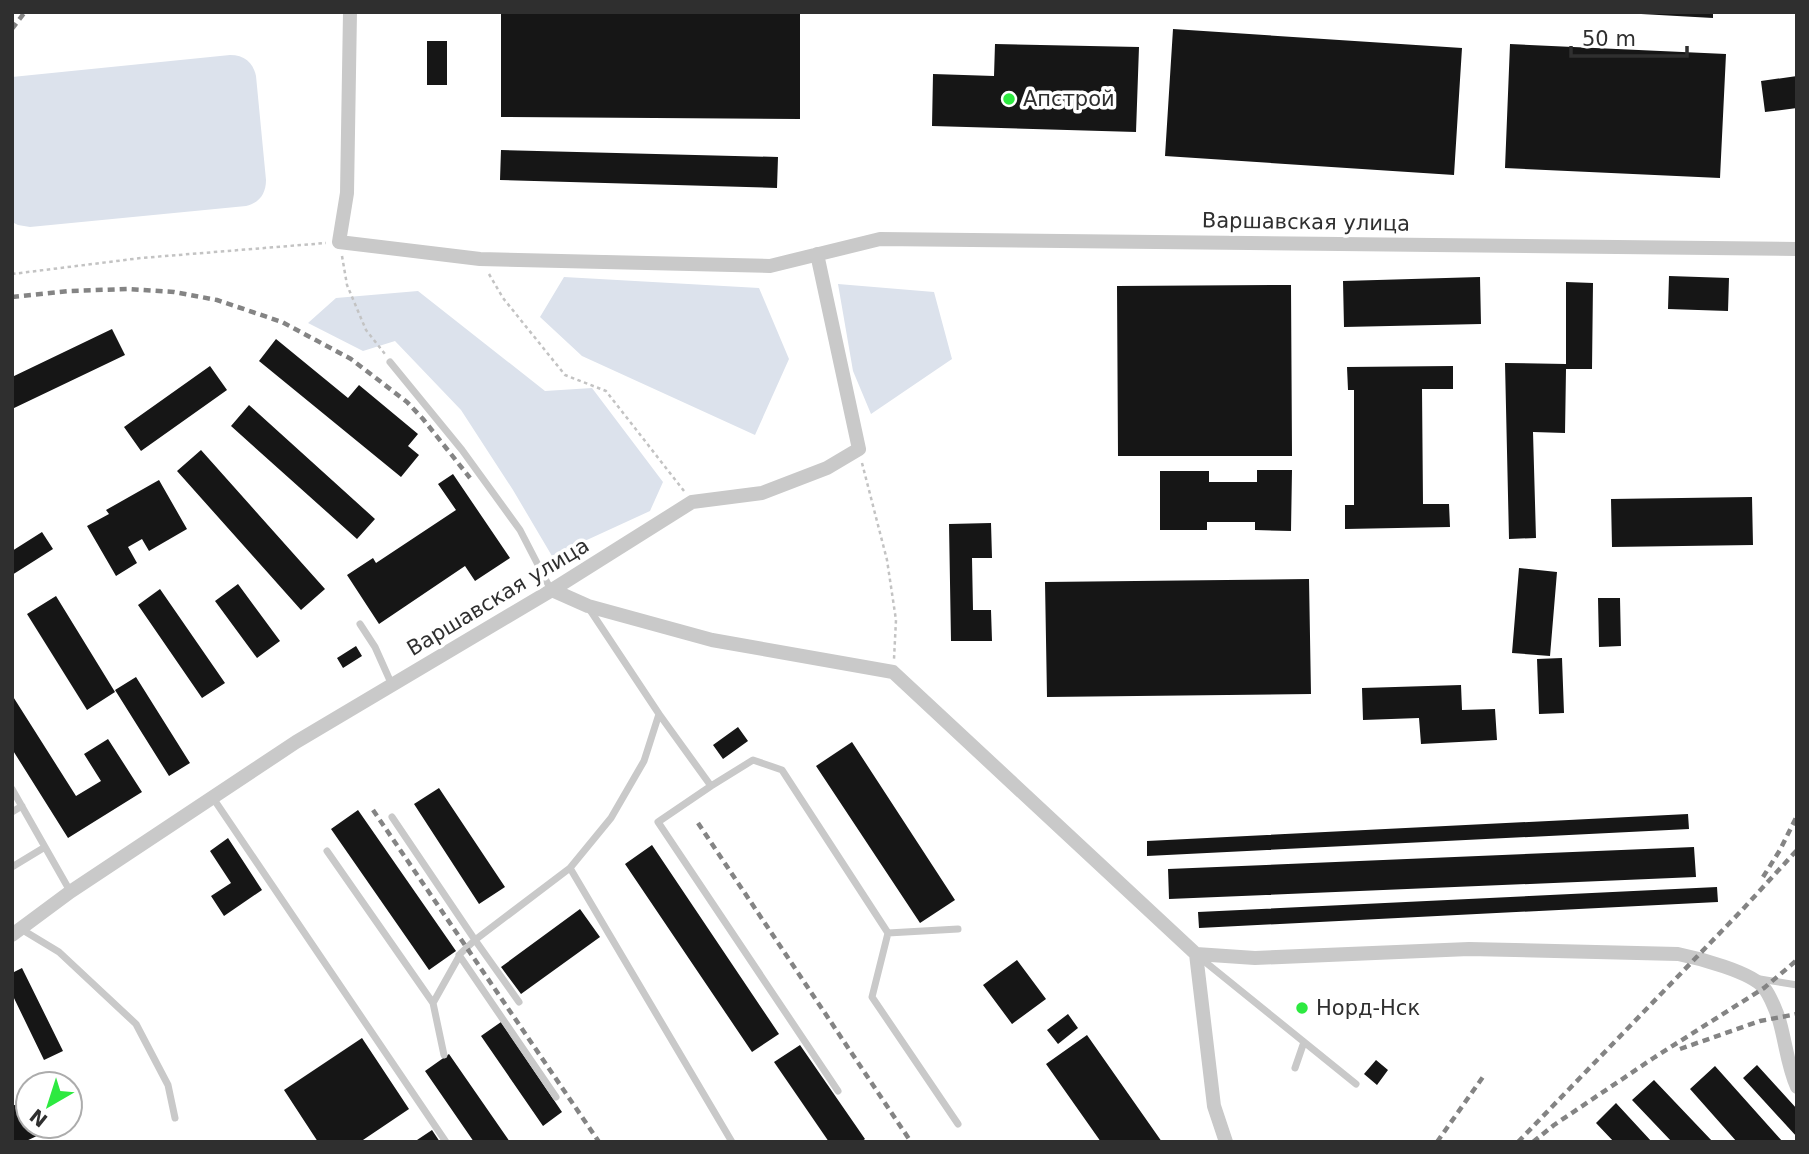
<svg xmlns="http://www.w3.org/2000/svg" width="1809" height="1154" font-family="'DejaVu Sans',sans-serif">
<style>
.green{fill:#dce2ec}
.building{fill:#161616}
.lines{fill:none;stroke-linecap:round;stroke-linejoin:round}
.path{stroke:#c3c3c3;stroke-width:2.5;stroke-dasharray:3.5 3.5;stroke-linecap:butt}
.lane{stroke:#c9c9c9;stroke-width:7}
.street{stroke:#c9c9c9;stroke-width:14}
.rail{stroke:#848484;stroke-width:4.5;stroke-dasharray:7 5;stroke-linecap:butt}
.poi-dot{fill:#2de940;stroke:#fff;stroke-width:2.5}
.labels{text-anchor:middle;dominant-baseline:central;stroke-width:7;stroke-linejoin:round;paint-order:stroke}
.poi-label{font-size:21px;fill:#2f2f2f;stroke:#fff;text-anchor:start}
.street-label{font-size:21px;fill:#2f2f2f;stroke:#fff}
</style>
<rect width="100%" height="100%" fill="#fff"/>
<path class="green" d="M230,55C244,55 253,62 256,76L266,180C266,194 259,203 246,206L30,227L18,225L12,222V77Z
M564,277L759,288L789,359L755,435L582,356L540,317Z
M838,284L934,292L952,359L871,414L853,371Z
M418,291L545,391L592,388L663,482L650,511L552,556L513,490L461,410L395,341L363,351L308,323L336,298Z"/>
<path class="building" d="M501,12H800V119L501,117Z
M1642,12H1713V18L1641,14Z
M1173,29L1462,48L1454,175L1165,156Z
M427,41H447V85H427Z
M995,44L1139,47L1136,132L932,126L933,74L994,76Z
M1510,44L1726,54L1720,178L1505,168Z
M1797,76V108L1765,112L1761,81Z
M501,150L778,157L777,188L500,180Z
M1669,276L1729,278L1728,311L1668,309Z
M1480,277L1481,324L1344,327L1343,281Z
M1566,282L1593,283L1592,369H1566L1565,433L1533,432L1536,538L1509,539L1505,363L1566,364Z
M1291,285L1292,456H1118L1117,286Z
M112,329L125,355L12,409V377Z
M276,339L348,398L359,385L418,434L408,446L419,455L401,477L259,361Z
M210,366L227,390L141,451L124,427Z
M1453,366V389H1422L1423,504H1449L1450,527L1345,529V505H1354V390H1348L1347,367Z
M249,405L375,519L357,539L231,426Z
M201,450L325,589L301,610L177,471Z
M1257,470H1292L1291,531L1255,530V522H1207V530H1160V471H1209V482H1257Z
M453,474L510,558L475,581L465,566L379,624L347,575L373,558L376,563L456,510L438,484Z
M159,480L187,529L149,551L142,539L128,547L137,563L116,576L87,526L109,514L106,510Z
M1752,497L1753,545L1612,547L1611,499Z
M991,523L992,558H972L973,610H991L992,641H951L949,524Z
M42,532L53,549L12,575V551Z
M1519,568L1557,572L1550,656L1512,653Z
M1309,579L1311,694L1047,697L1045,582Z
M238,584L280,641L257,658L215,601Z
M160,589L225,683L202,698L138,605Z
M56,596L115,692L87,710L27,614Z
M1598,598H1620L1621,646L1599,647Z
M356,646L362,656L343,668L337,658Z
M1562,658L1564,713L1539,714L1537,659Z
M136,677L190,763L169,776L115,690Z
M1461,685L1462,710L1495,709L1497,740L1421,744L1419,718L1363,720L1362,688Z
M12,695L76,796L101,781L84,754L108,739L142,792L68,838L12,749Z
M738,727L748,741L723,759L713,745Z
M852,742L955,900L920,923L816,766Z
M439,788L505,887L479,904L414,804Z
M358,810L456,951L429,970L331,829Z
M1688,814L1689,829L1147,856V841Z
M228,838L262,890L224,916L211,896L231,883L210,851Z
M652,845L779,1034L752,1052L625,864Z
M1694,847L1696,877L1169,899L1168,869Z
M1717,887L1718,902L1199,928L1198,912Z
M580,909L600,937L521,994L501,967Z
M1017,960L1046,999L1012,1024L983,985Z
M22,968L63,1051L44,1060L12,994V973Z
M1068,1014L1078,1028L1058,1044L1047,1030Z
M501,1022L562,1112L543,1126L481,1036Z
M1087,1035L1162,1142H1101L1046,1064Z
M362,1038L409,1109L360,1142H318L284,1090Z
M800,1045L865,1139L861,1142H829L774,1062Z
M449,1054L510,1142H474L425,1071Z
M1376,1060L1388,1070L1377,1085L1364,1074Z
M1757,1065L1797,1109V1137L1743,1078Z
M1715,1066L1783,1142H1737L1690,1089Z
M1654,1080L1713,1142H1672L1632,1100Z
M25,1101L28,1107V1126H35L39,1135L24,1142H12V1106Z
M1616,1103L1652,1142H1614L1596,1123Z
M432,1130L440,1142H414Z"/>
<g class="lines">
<path class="path" d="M342,256L347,285L366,330L385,354
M12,274L141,258L326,243
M489,274L503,298L565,375L606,391L684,491
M862,463L887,560L896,620L894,659"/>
<path class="lane" d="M390,362L462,450L520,530L551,590
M588,607L659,714L711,786L753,760L782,770L888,933L958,929
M360,624L375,647L392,685
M711,786L658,822L838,1091
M12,789L70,891
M213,798L446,1142
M12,812L22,806
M392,817L475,940L461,953L433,1003
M327,851L433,1003L444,1055
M12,867L45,847
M570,868L732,1142
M21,929L59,952L136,1024L168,1085L175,1118
M888,933L872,997L958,1124
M459,955L556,1097
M1199,957L1356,1084
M1760,979L1797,985
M519,1002L475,940L570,868L611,818L644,761L659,714
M1295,1068L1304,1042"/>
<path class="street" d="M350,12L347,193L339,242L480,259L770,266L880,239L1797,249
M552,590L588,606L712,640L893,672L1196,954L1214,1106L1226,1142
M12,935L70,892L296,742L552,590L692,502L762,493L827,468L859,449L817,254
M1196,954L1255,958L1469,949L1678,954C1698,958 1752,972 1764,988C1770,995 1778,1015 1780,1023C1786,1045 1788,1067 1797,1087"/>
<path class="rail" d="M12,29L25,12
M12,297L70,291L127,289L174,292L217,300L282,322L351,359L407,402L423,419L470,478
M373,810L599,1142
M698,823L911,1142
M1763,877L1780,850L1797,816
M1680,1049L1760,1021L1797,1014
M1437,1142L1485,1074
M1518,1142L1743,909L1797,850
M1533,1142L1554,1125L1655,1057L1764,988L1797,960"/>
</g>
<g class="poi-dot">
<circle cx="1009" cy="99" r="7"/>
<circle cx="1302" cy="1008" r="7"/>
</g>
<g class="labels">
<g class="poi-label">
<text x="1023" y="99">Апстрой</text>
<text x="1316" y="1008">Норд-Нск</text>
</g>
<g class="street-label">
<text transform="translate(1306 222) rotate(1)">Варшавская улица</text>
<text transform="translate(498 597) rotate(-31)">Варшавская улица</text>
</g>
</g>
<rect width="1809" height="1154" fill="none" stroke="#2f2f2f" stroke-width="28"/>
<g transform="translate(49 1105) rotate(219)"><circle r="33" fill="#ffffff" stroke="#acacac" stroke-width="2"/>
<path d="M0-5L12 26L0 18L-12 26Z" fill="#2de940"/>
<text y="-10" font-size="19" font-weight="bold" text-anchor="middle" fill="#2f2f2f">N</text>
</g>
<path d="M1571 46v10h116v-10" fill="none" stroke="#2f2f2f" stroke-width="3.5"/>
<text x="1582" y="46" font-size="21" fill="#2f2f2f" stroke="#ffffff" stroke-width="5" paint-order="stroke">50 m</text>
</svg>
